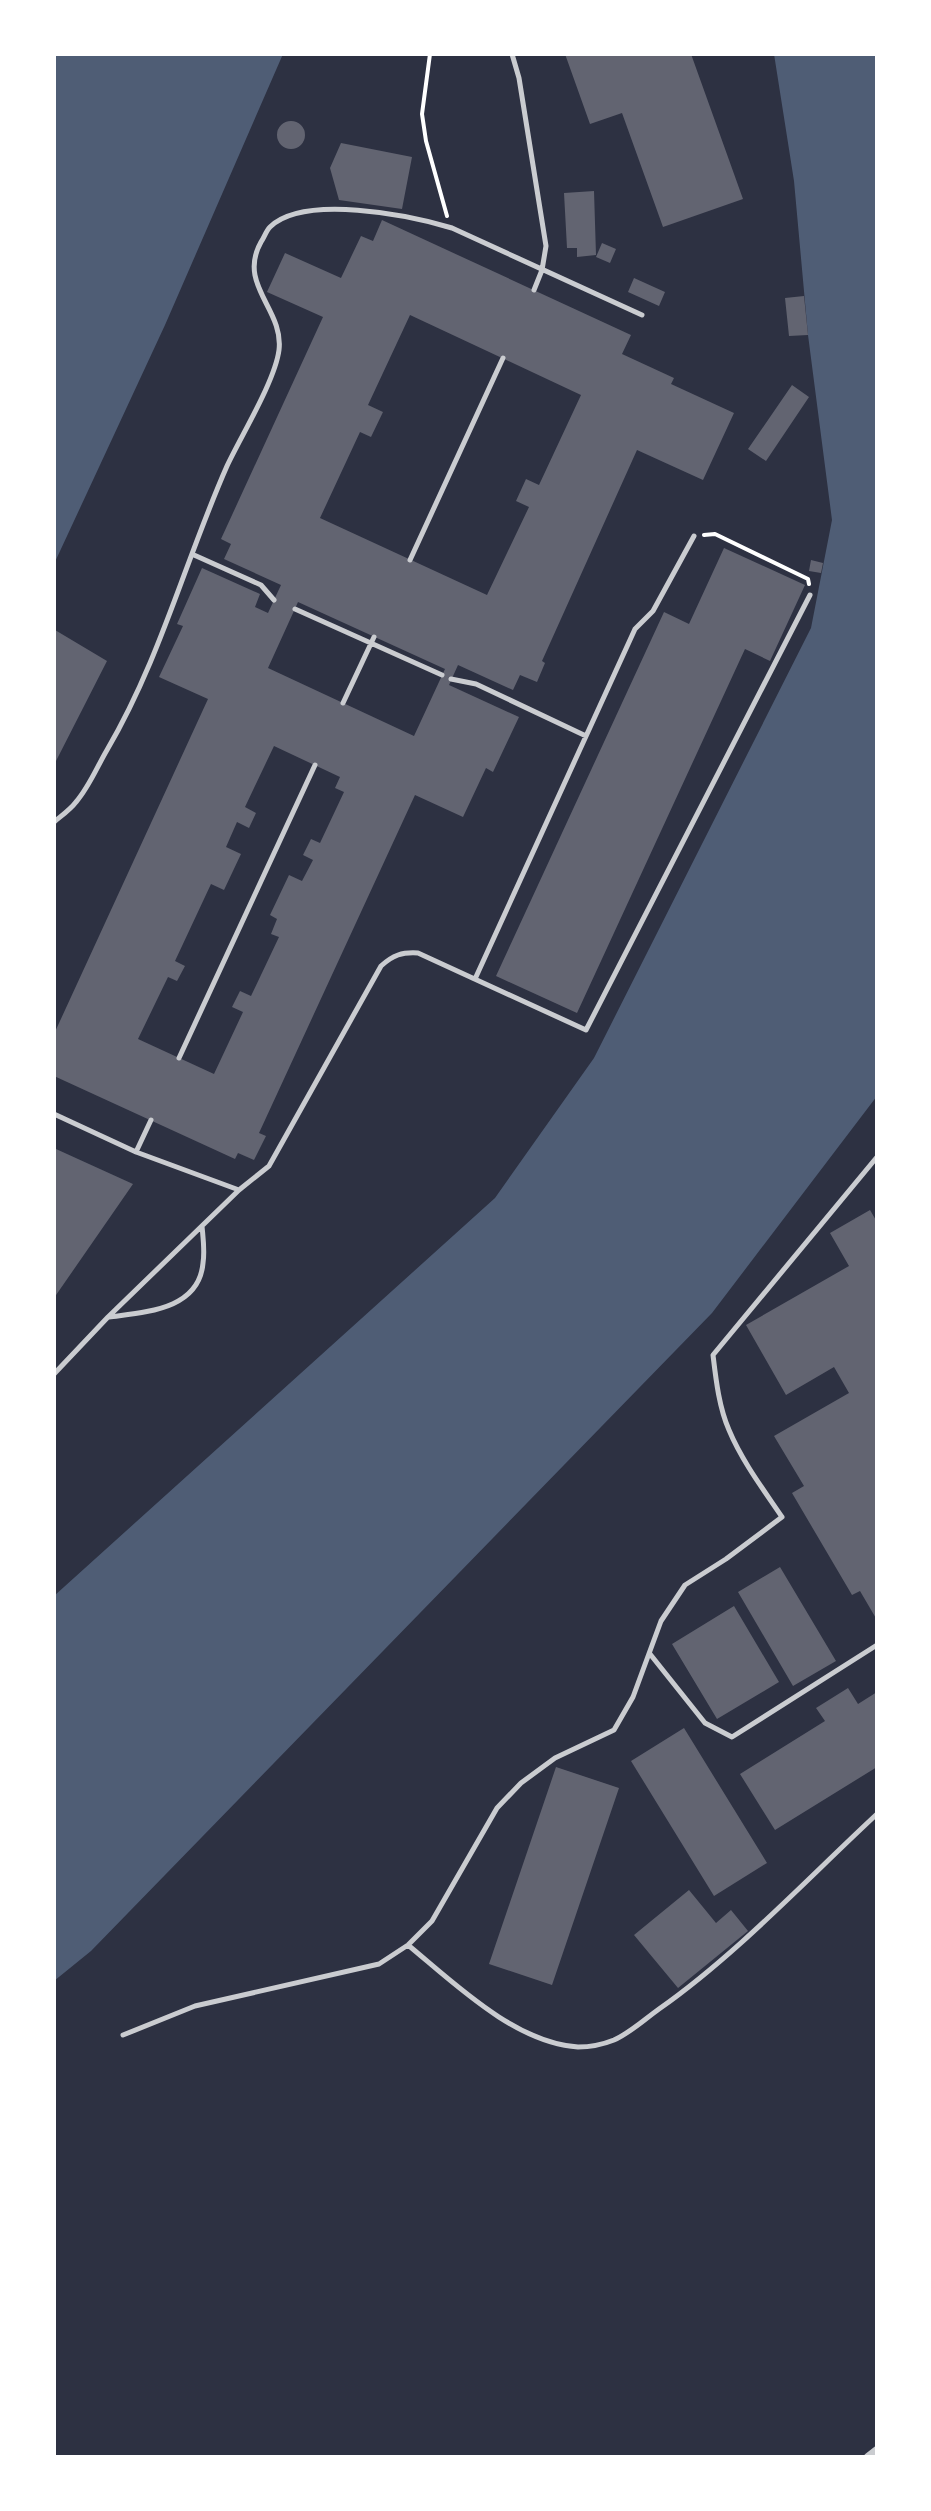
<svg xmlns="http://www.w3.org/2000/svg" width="931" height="2511" font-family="'Source Sans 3',sans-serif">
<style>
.water{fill:#4f5d75}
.building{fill:#626471;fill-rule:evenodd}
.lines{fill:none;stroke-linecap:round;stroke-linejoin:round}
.path{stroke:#fff;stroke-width:4}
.service{stroke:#caccd0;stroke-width:5}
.minor{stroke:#caccd0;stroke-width:8}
</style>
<rect width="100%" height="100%" fill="#2d3142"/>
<path class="water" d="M54,54H283L165,325L54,564Z
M774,54H877V1096L712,1313L91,1951L54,1981V1596L495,1198L594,1058L811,628L832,520L808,335L794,181Z"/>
<path class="building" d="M565,54H691L743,199L663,227L622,113L590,124Z
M277 135a14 14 0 1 1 28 0a14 14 0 1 1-28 0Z
M341,143L412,157L402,209L339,200L330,168Z
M594,191L596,255L577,257V248H567L564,193Z
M382,220L631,335L622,354L674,378L671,384L734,413L703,480L637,450L542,661L545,663L537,682L520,675L513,690L458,665L449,685L519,717L493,772L486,768L463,817L415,795L259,1133L266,1136L254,1160L238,1153L235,1159L54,1076V1034L208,699L159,677L183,626L177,624L202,568L260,594L255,607L268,613L281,585L224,559L231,544L221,539L323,317L267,292L285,253L341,278L361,236L373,241ZM410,315L581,395L539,485L526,479L516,501L529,507L487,595L320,518L360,432L371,437L383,412L368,405ZM298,602L445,669L414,736L268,668ZM274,746L340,777L335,788L344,792L320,843L311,839L303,855L313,860L302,881L289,875L270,915L277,919L271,934L279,937L251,996L240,991L232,1007L243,1012L214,1074L138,1039L168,977L177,981L185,966L175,961L211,884L224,890L241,854L226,847L237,822L249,828L256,813L245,807Z
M602,243L616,249L610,263L596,257Z
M634,278L665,292L659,306L628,292Z
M804,296L808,335L789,336L785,298Z
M792,385L809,397L766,461L748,449Z
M724,548L805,585L770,661L745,649L577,1013L496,976L664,612L689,624Z
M811,560L823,563L821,573L809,571Z
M55,630L107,661L56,761L54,760Z
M56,1149L133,1184L54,1298V1152Z
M870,1210L877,1222V1620L860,1591L852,1595L792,1493L804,1486L774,1436L849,1393L834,1367L786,1395L746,1325L849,1266L830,1233Z
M780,1567L836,1661L793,1686L738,1592Z
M734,1606L779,1682L717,1719L672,1644Z
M848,1688L858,1704L877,1692V1767L775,1830L740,1774L825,1721L816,1708Z
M684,1728L767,1863L714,1896L631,1761Z
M556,1767L619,1788L552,1985L489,1964Z
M689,1890L716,1923L731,1910L748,1931L678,1988L634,1935Z"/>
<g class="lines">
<path class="path" d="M430,54L422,114L426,141L447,216
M704,535L715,534L808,579L809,584"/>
<path class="service" d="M512,54L519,78L546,246L542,270L534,290
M194,555L261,585L274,600
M410,560L503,358
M295,609L442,675
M451,679L476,684L586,736
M343,703L374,637
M54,822C61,816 70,810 76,802C89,787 97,767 107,750C160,660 185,561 227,466C241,436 275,381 279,350C284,309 237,285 261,242C264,238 266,231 270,227C304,194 409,215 452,228L642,315
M475,979L635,629L653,611L694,536
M179,1058L315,765
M54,1114L136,1152L239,1190L269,1166L381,966C393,955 402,952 418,953L586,1030L810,595
M136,1152L151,1120
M109,1317C145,1312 199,1310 203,1263C205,1251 203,1238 202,1226
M54,1374L108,1317L239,1190
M650,1654L705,1723L732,1737L877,1645
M408,1945C454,1983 515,2043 578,2047C589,2047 604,2044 614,2040C630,2033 645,2019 659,2009C736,1955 808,1878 877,1814
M123,2035L195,2006L379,1964L408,1945L432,1921L497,1808L521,1783L555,1758L614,1730L633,1697L661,1621L685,1585L726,1559L782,1517C763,1489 742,1461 729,1430C719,1407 716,1380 713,1355L877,1157"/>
<path class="minor" d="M868,2457L877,2450"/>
</g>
<rect width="931" height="2511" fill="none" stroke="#ffffff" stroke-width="112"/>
</svg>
